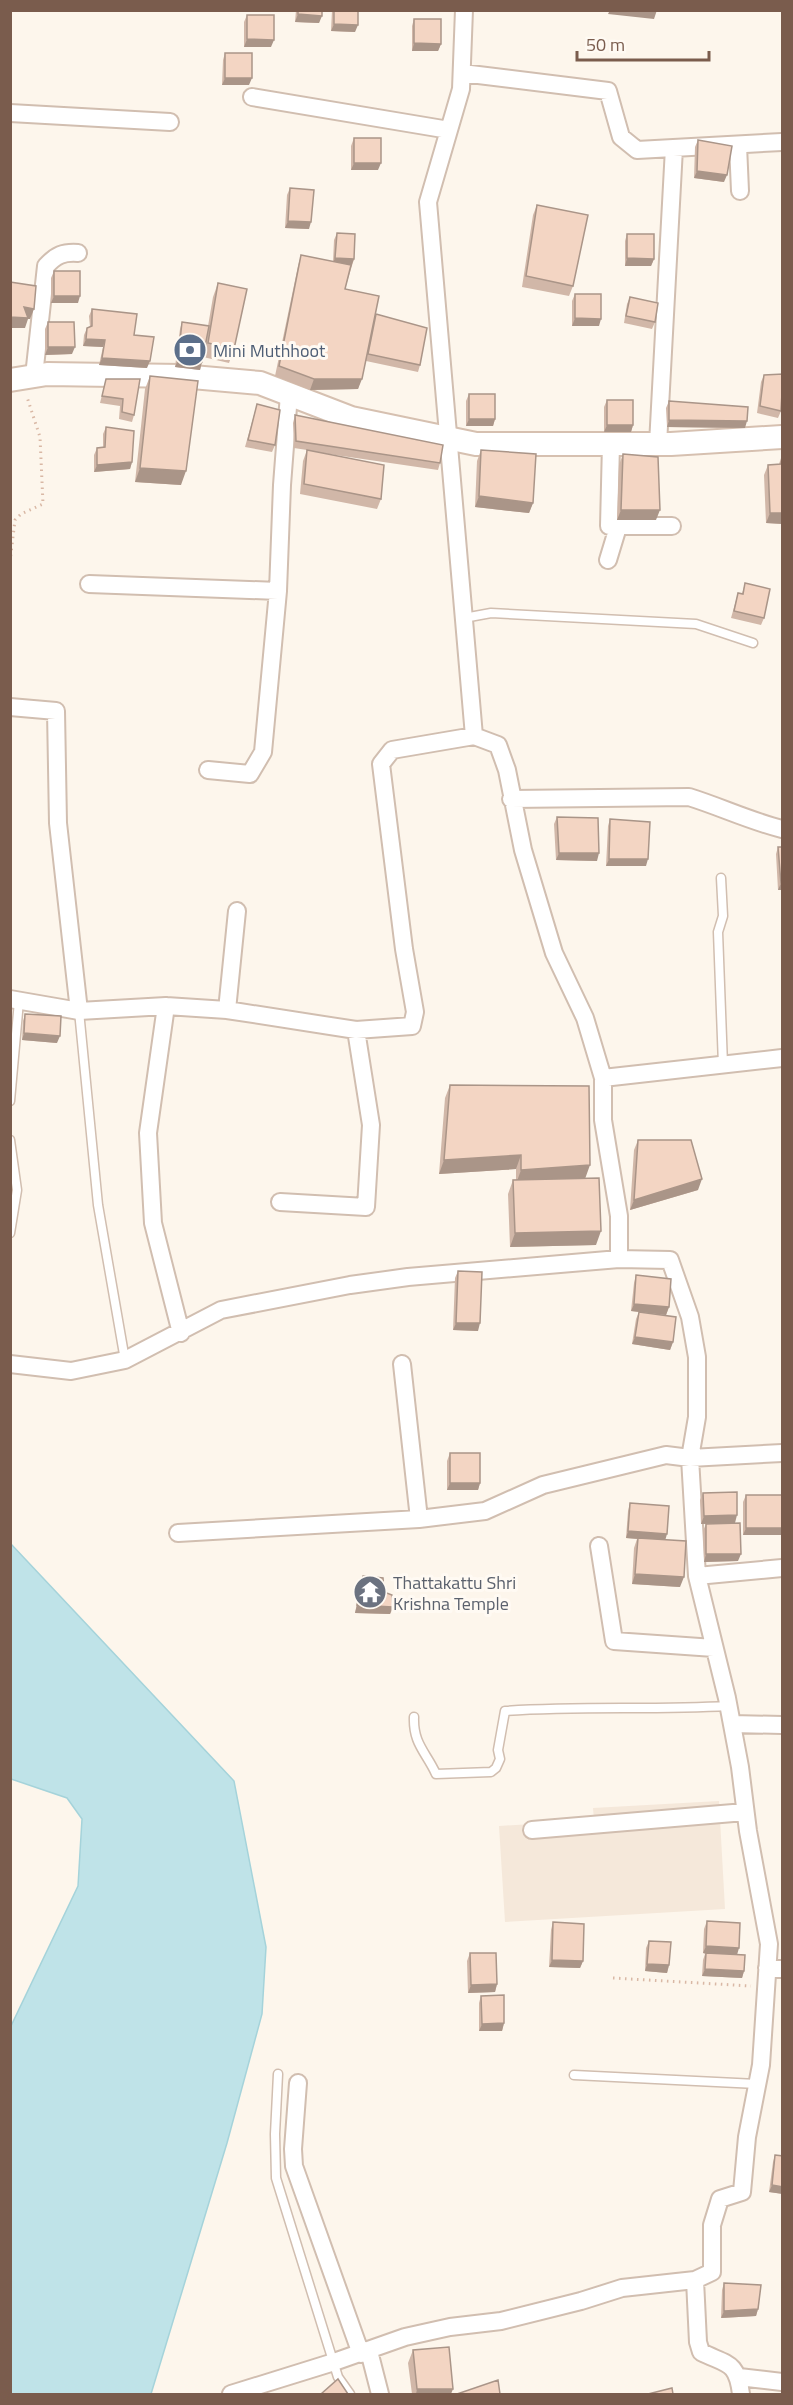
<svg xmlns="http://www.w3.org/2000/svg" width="793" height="2405" font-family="'Titillium Web',sans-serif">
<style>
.residential{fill:#f5e8da}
.water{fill:#bfe3e8;stroke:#a5d3da;stroke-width:1.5}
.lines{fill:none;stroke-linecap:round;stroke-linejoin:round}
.lane-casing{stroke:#d1beb0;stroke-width:11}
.street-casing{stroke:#d1beb0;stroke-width:20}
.secondary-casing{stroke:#d6c0b0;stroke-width:26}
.path{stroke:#d9b8a5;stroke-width:3;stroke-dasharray:1.5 4.5;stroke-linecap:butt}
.lane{stroke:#fff;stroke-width:8}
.street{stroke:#fff;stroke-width:16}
.secondary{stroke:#fff;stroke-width:22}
.wall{fill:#d1b7a8}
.shaded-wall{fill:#aa9588}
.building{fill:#f3d5c3;stroke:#aa9588;stroke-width:1.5}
.labels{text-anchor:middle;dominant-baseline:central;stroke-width:6;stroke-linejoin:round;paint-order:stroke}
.service-label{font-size:18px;fill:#4e5e75;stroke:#fffaf3;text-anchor:start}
.worship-label{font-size:18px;fill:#5b616d;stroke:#fffaf3;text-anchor:start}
</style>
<rect width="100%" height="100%" fill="#fdf6ec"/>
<path class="residential" d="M719,1801L725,1909L505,1922L499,1826L594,1820L593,1808Z"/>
<path class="water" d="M11,1544L234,1781L266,1947L262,2014L227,2143L151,2394H11V2026L78,1886L82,1819L67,1798L11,1779Z"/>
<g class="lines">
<g class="lane-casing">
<path id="lane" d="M464,618L491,613L696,624L753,643
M721,878L723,916L718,932L723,1065
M79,1011L98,1205L125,1360
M10,1101L19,1001
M10,1140L17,1190L10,1233
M414,1717C413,1744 426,1752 436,1774L491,1772L496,1768L500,1759L498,1750L505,1711C579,1706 654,1710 728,1706
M278,2074L275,2134L276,2178L338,2377L350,2394
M574,2075L757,2084"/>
</g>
<g class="street-casing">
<path id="street" d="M462,73L608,91L621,137L637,150L782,142
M252,97L449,130
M10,113L170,122
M738,145L740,191
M34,376L46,266C56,255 63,252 78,253
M611,444L609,526H672
M658,444L674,148
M608,560L618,527
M89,584L278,591
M10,707L56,711L58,823L79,1011
M208,770L250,774L263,752L278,591L282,485L289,394
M511,799L689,797C721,807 750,821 782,829
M10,999L79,1011L166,1006L227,1010L356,1030L412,1026L415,1012L404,949L381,764L392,750L474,736L428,202L461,89L464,10
M166,1006L148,1133L153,1223L181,1333
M227,1010L237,911
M603,1078L782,1058
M280,1202L366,1207L371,1125L356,1030
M10,1364L71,1371L125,1360L221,1310L350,1285L408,1277L619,1259
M402,1364L419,1519
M178,1533L419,1519L485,1511L543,1485L666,1455L690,1458L782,1453
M599,1546L614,1641L714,1648
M697,1576L782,1568
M732,1724L782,1725
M532,1830L745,1812
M767,1968L782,1969
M298,2083L293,2149L294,2166L361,2354
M695,2280L698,2342L701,2352C727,2365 737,2361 741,2394
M369,2351L380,2394
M739,2377L782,2382
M231,2394L334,2362L405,2337L450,2327L501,2321L581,2301L622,2288L695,2280L712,2272V2225L720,2199L742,2192L747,2137L761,2065L769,1944L748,1831L740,1767L727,1698L697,1576L690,1458L697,1417V1357L690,1317L670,1260L619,1259V1216L603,1120V1078L585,1018L554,953L523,850L507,770L498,745L474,736"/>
</g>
<g class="secondary-casing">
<path id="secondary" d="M10,380L47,374L181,376L260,383L351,418L476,444H671L782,437"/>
</g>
<path class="path" d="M10,562L15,520L21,514L43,504L40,437L27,397
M613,1978L751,1986"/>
<use href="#lane" class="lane"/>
<use href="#street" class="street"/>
<use href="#secondary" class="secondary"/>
</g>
<path class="wall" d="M296,10H322L319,23L295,22Z
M332,10H358L355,32L331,31Z
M247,15L271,47H244V22Z
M414,19L441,44L438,51H412V26Z
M225,53L249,85H222L223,60Z
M354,138L378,170H351V146Z
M698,140L724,182L694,178L695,147Z
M290,188L309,229L285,228L287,195Z
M537,205L573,286L569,296L522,287L533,215Z
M337,233L354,259L345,289L375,315L420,365L418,372L366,361L358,389L310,390L275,376L298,266L301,255L333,262L334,240Z
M627,234L654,259L651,266H625V241Z
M54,271L78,303H51V278Z
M218,283L234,349L229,363L203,357L200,370L175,367L180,329L182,322L208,326L213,297Z
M575,294L599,326H572V301Z
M630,297L655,322L652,329L624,323L627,304Z
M92,309L134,335L147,368L99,365L103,347L83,346L84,335L87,328L90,327L89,316Z
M48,322L72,354L45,355V329Z
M764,375L781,411L778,418L757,413L761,382Z
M150,376L181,485L135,482L145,389Z
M106,379H140L134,415L132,422L119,419L120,406L100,403Z
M469,394L495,419L493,426H466V401Z
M607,400L633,425L631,432H604V407Z
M669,401L745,428L667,427L666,408Z
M257,404L275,445L272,452L245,447Z
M295,415L440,463L438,470L308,451L381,499L377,509L300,494L303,461L307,450L294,448L293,423Z
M106,427L132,462L130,469L94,472V455L97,448H103V434Z
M481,450L533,503L529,513L475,507L477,461Z
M783,452V524L766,523L764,475L768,465L779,464Z
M623,454L656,520H617L619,465Z
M745,583L764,618L761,625L731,618L738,593L742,594Z
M557,817L597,861L556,860L554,824Z
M610,819L646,866H606L608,826Z
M778,847H783V890H778L776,854Z
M25,1014L57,1043L22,1040L23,1021Z
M450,1085L585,1178L596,1245L510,1247L508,1194L513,1180H516V1169L439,1174L445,1098Z
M638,1140L698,1190L630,1210L634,1150Z
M458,1271L478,1331L453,1330L455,1278Z
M636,1275L669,1307L666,1315L642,1312L673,1342L670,1350L632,1344L636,1319L639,1312L631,1311L634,1283Z
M450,1453L480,1483L478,1490H447V1461Z
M703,1493L735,1523L701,1524L700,1500Z
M746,1495H783V1533L782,1535H743V1502Z
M630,1503L665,1539L680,1587L632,1584L634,1548L637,1539L626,1538L628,1511Z
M706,1524L738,1561L704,1562L703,1531Z
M363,1576L384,1592L393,1607L390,1614L355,1613L361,1583Z
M707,1921L737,1955L744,1971L742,1978L702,1976L703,1960L705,1954L703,1953L704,1929Z
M553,1922L583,1961L580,1968L549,1967L551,1930Z
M649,1941L669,1965L667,1973L645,1971L646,1948Z
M470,1953L497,1984L495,1992L468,1993L467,1961Z
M481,1996L504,2023L502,2031H479V2003Z
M775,2155L783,2156V2194L769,2192L773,2162Z
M724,2283L758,2309L756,2316L721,2318L722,2290Z
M413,2350L451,2394H412L408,2363Z"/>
<path class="shaded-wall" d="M610,10H657L654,19L608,14Z
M298,14L322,16L319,23L295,22Z
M334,24L358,25L355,32L331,31Z
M247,39L274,40L271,47H244Z
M414,43L441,44L438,51H412Z
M225,78H252L249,85H222Z
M354,163H381L378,170H351Z
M697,171L727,175L724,182L694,178Z
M288,221L311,222L309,229L285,228Z
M335,258L354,259L351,267L332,265Z
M627,258L654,259L651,266H625Z
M54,296H80L78,303H51Z
M24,307L34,309L30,319H28L25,328H10V317Z
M575,318L601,319L599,326H572Z
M86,339L105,340L103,347L83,346Z
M48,347H75L72,354L45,355Z
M102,358L150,361L147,368L99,365Z
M178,360L202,362L200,370L175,367Z
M314,379H362L358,389L310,390Z
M469,419H495L493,426H466Z
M669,420L747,421L745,428L667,427Z
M607,425H633L631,432H604Z
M132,462L130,469L94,472L97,465Z
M140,468L186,471L181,485L135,482Z
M479,496L533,503L529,513L475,507Z
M621,510H660L656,520H617Z
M770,513H783V524L766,523Z
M559,853H599L597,861L556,860Z
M609,859H648L646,866H606Z
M781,883H783V890H778Z
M24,1033L60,1036L57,1043L22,1040Z
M521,1155L516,1169L439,1174L444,1160Z
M590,1165L585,1179L516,1184L521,1170Z
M702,1179L698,1190L630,1210L634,1200Z
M601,1231L596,1245L510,1247L515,1233Z
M634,1304L669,1307L666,1315L631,1311Z
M456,1323H480L478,1331L453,1330Z
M635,1337L673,1342L670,1350L632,1344Z
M450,1483H480L478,1490H447Z
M737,1515L735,1523L701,1524L704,1516Z
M746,1528H783V1533L782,1535H743Z
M628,1531L667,1534L665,1541L626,1538Z
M706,1554H741L738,1561L704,1562Z
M635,1574L684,1577L680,1587L632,1584Z
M357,1605L393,1607L390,1614L355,1613Z
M706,1946L739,1948L737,1955L703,1953Z
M552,1960L583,1961L580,1968L549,1967Z
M647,1964L669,1965L667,1973L645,1971Z
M705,1969L744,1971L742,1978L702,1976Z
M497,1984L495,1992L468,1993L471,1985Z
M504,2023L502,2031H479L482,2024Z
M772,2185L783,2187V2194L769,2192Z
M758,2309L756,2316L721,2318L724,2311Z
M417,2389H453L451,2394H416Z"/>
<path class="building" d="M298,10H322V16L298,14Z
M334,10H358V25L334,24Z
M247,15H274V40L247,39Z
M414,19H441V44L414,43Z
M225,53H252V78H225Z
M354,138H381V163H354Z
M698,140L732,146L727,175L697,171Z
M290,188L314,190L311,222L288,221Z
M537,205L588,215L573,286L526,276Z
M337,233L355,234L354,259L335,258Z
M627,234H654V259L627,258Z
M301,255L351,265L345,289L379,296L362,379H314L279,366Z
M54,271H80V296H54Z
M10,282L36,286L34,309L24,307L28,318L10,317Z
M218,283L247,289L234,349L208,343Z
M575,294H601V319L575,318Z
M630,297L658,303L655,322L626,316Z
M92,309L137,314L134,335L154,337L150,361L102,358L105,340L86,339L87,328L92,326Z
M376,314L427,328L420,365L368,354Z
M48,322H74L75,347H48Z
M182,322L209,326L202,362L178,360Z
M783,374L781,411L760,406L764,375Z
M150,376L198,381L186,471L140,468Z
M106,379H140L134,415L122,412L123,399L102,396Z
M469,394H495V419H469Z
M607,400H633V425H607Z
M669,401L748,407L747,421L669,420Z
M257,404L280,410L275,445L248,440Z
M295,415L443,445L440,463L296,441Z
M106,427L134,431L132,462L97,465V448L105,447Z
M307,450L384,465L381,499L304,484Z
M481,450L536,454L533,503L479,496Z
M623,454L658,457L660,510H621Z
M783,455V513H770L768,465L781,464Z
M745,583L770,589L764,618L734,611L738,593L743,594Z
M557,817L598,818L599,853H559Z
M610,819L650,822L648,859H609Z
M778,847H783V883H781Z
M25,1014L61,1016L60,1036L24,1033Z
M450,1085L589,1086L590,1165L521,1170V1155L444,1160Z
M638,1140H691L702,1179L634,1200Z
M599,1178L601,1231L515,1233L513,1180Z
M458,1271L482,1272L480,1323H456Z
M636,1275L671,1279L669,1307L634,1304Z
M639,1312L676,1317L673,1342L635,1337Z
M450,1453H480V1483H450Z
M737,1492V1515L704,1516L703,1493Z
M746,1495H783V1528H746Z
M630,1503L669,1506L667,1534L628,1531Z
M740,1523L741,1554H706V1524Z
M638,1538L686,1541L684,1577L635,1574Z
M363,1576L383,1578L384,1592L392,1595L393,1607L357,1605Z
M707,1921L740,1923L739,1948L706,1946Z
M553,1922L584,1924L583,1961L552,1960Z
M649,1941L671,1942L669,1965L647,1964Z
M470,1953H496L497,1984L471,1985Z
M706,1953L745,1955L744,1971L705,1969Z
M504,1995V2023L482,2024L481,1996Z
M775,2155L783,2156V2187L772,2185Z
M724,2283L761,2285L758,2309L724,2311Z
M449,2347L453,2389H417L413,2350Z
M338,2379L348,2394H321Z
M498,2380L500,2394H457Z
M672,2388L673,2394H648Z"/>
<defs>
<g id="bank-disc" transform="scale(1.725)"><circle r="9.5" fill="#5c6f8a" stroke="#fffaf3"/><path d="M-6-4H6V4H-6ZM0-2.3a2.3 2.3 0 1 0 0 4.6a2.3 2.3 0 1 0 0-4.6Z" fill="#fff"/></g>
<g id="temple-disc" transform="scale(1.725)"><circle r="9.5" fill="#6b7280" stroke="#fffaf3"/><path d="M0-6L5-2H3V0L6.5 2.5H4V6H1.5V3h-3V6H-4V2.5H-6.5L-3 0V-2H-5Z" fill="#fff"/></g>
</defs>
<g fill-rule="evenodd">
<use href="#bank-disc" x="190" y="350"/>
<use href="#temple-disc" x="370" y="1592"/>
</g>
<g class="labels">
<g class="service-label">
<text x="213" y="350">Mini Muthhoot</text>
</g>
<g class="worship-label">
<text x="393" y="1582">Thattakattu Shri<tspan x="393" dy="21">Krishna Temple</tspan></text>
</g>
</g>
<rect width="793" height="2405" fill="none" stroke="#7a5c4d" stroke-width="24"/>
<path d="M577 51v9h132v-9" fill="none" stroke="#7a5c4d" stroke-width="3"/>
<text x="586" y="51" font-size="18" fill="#7a5c4d" stroke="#fffaf3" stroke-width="4.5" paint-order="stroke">50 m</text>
</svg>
